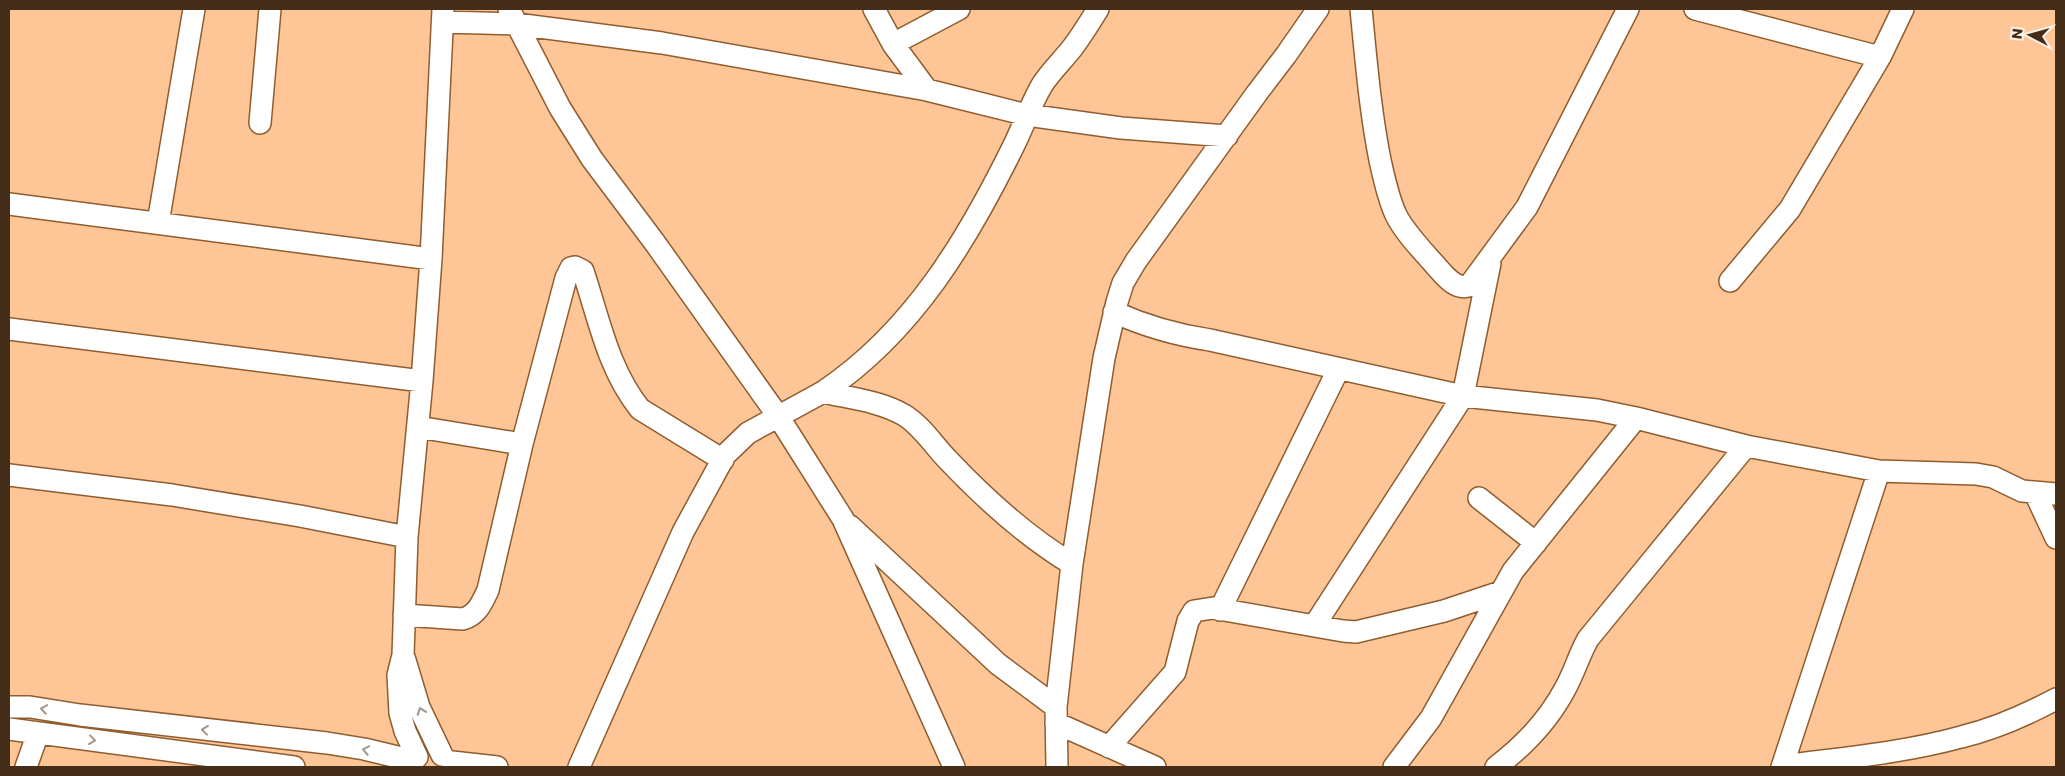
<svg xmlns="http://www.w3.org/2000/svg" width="2065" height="776" font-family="Poppins,sans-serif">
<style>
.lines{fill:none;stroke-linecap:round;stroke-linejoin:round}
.minor-casing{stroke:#8f5d2f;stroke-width:24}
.minor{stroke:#fff;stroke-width:21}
.oneway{stroke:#a2968c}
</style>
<rect width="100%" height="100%" fill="#fec696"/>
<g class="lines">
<g class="minor-casing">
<path id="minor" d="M509,9L560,108L592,159L655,243L778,416L843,519L954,767
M874,9L893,44L927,90
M1361,9C1366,59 1370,110 1380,160C1384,178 1388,198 1396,215C1405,233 1422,250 1436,266C1444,275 1455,290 1469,286L1527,207L1628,9
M1695,9L1880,57
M443,22L516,24L662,43L927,90L1027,115L1121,128L1227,136
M893,44L959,9
M260,123L270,9
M9,204L431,259
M158,223L194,9
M1730,281L1790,209L1880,57L1903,9
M1114,312C1145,326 1176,335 1210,340L1463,396L1597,410L1636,418L1746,446L1879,471L1976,474L1993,477L2022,491L2056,494
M9,329L422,381
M823,392C913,332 968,239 1015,143C1024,124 1031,104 1042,85C1051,71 1063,60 1073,47C1082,35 1090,22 1098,9
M418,427L522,444
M9,475L172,495L300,516L407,537
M2035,493L2056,538
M1479,498L1536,543
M850,526L998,664L1056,707
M1220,610L1338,370
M404,615L463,619C477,615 482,603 488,590L522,444L566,278L571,268L575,267L583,271C599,319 608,369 640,409L723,460
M1314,626L1463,396L1490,263
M404,657L419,707L442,755
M9,707H30L80,715L327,743L364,749L414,761
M1056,723L1155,767
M9,729L294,767
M1109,747L1175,672L1188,621L1194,611L1213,608L1343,631L1356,632L1444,611L1501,592
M417,757L405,731L400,713L398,675L403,655L407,537L422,381L431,259L443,9
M452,762L497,767
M1783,766C1842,758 1903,753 1961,737C1994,729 2026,715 2056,699
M26,767L38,733
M579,767L683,532L725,455L748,433L823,392C849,398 880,401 904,415C922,426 934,446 949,461C986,500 1027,537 1072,564
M1057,767L1056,707L1072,564L1104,358L1117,302L1123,283L1136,261L1257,93L1286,55L1318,9
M1394,767L1431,718L1513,571L1636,418
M1496,767C1525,745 1548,721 1565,689C1574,673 1579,655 1588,639L1746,446
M1782,767L1879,471"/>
</g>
<use href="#minor" class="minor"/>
</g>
<defs><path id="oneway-chevron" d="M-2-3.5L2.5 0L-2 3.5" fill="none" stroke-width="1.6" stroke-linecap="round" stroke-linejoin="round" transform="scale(1.25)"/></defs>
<g class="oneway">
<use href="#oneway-chevron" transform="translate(44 709) rotate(-171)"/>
<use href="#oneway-chevron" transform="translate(421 711) rotate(-110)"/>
<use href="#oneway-chevron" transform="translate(205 730) rotate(-174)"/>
<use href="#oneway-chevron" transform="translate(92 740) rotate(7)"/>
<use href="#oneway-chevron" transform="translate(366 750) rotate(-169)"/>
</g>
<rect width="2065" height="776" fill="none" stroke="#442e1a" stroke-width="20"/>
<g transform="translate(2030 35) rotate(276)" stroke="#fdf1e8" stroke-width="4" paint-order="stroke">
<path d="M0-4L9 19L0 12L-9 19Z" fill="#442e1a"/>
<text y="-8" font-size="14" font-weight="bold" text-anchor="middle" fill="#442e1a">N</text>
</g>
</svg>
